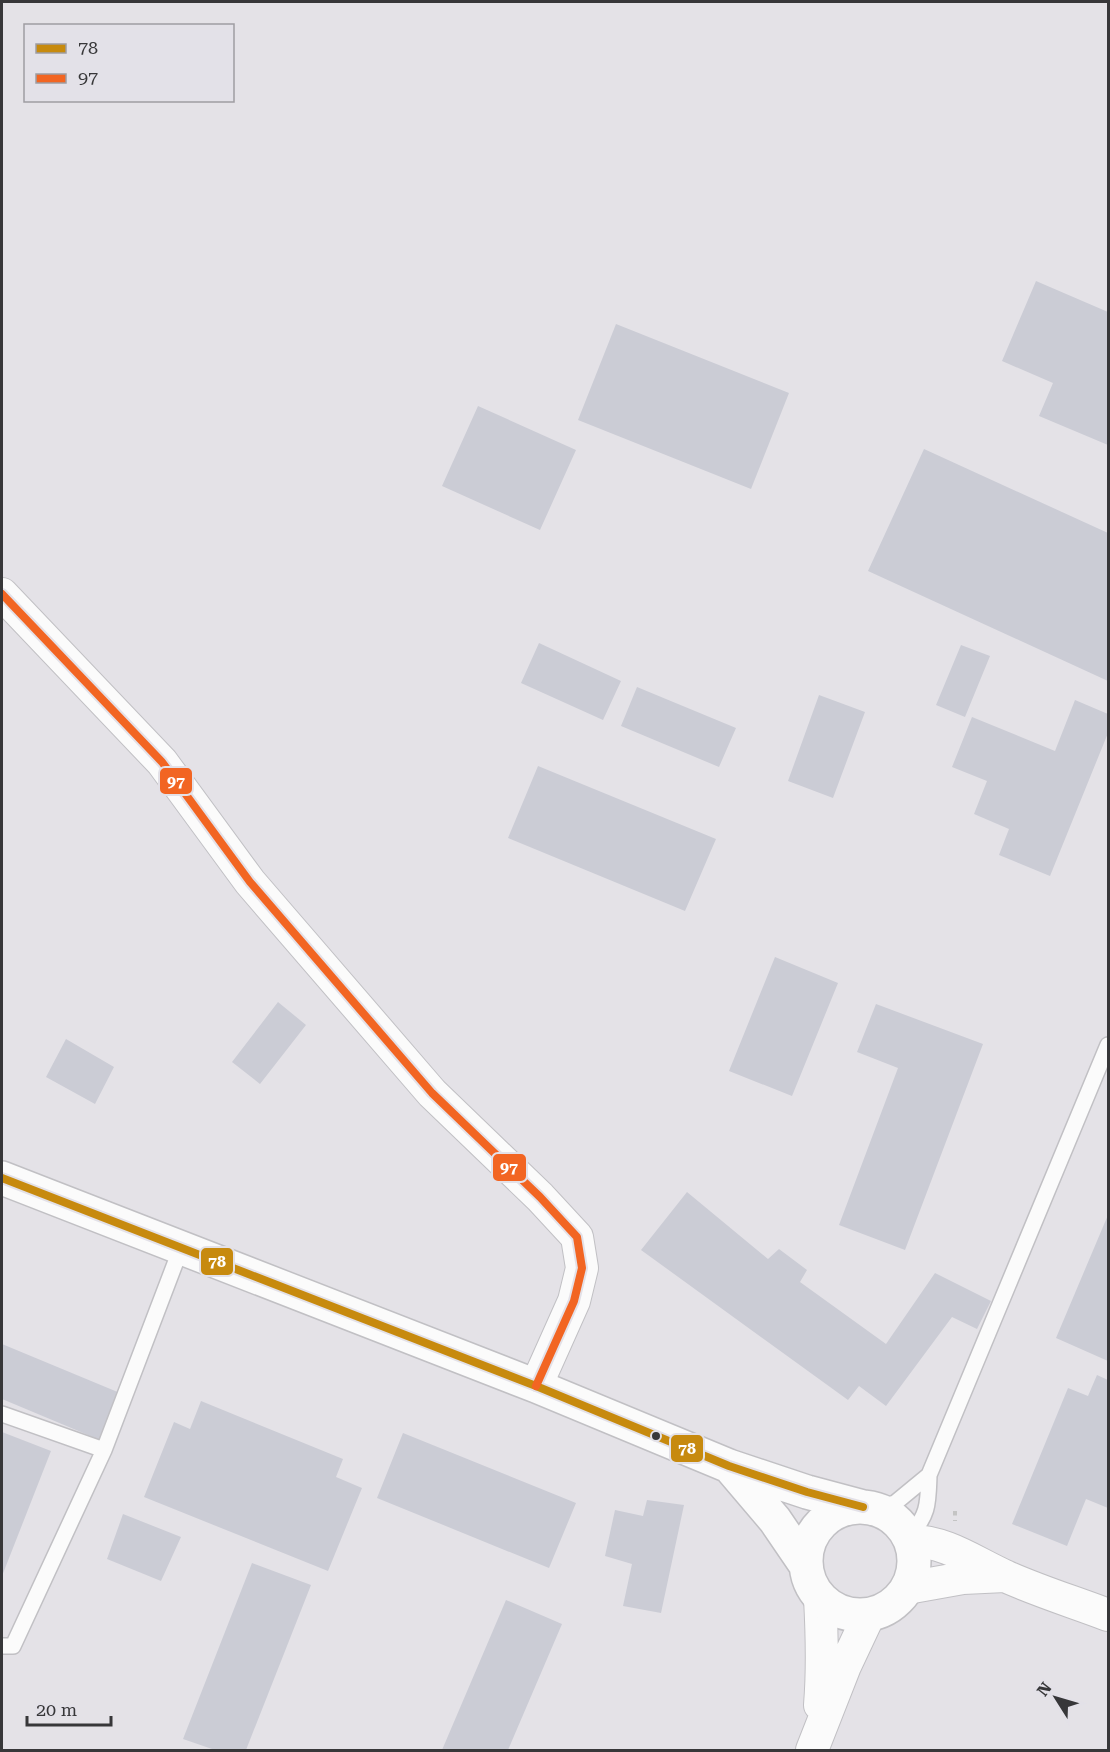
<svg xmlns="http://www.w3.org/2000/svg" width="1110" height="1752" font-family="'Roboto Serif',serif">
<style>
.building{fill:#cbccd5}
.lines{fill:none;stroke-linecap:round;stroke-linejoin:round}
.service-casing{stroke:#c1c0c4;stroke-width:18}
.minor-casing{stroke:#c1c0c4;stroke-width:34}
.tertiary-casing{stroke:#c1c0c4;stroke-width:36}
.path{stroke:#c4c4c4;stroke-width:4;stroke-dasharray:4.5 4.5;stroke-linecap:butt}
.service{stroke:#fbfbfb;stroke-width:15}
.minor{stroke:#fbfbfb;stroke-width:32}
.tertiary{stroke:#fbfbfb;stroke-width:33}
.bus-1-casing{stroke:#e3e1e8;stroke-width:12}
.bus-2-casing{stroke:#e3e1e8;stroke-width:12}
.bus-1{stroke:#c78a0e;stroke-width:8}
.bus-2{stroke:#f26522;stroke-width:8}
.bus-dot{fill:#373739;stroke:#e3e1e8;stroke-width:2}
.line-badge{stroke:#e3e1e8;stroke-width:2}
.badge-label{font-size:16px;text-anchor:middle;font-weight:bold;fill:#fff}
</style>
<rect width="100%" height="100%" fill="#e4e2e7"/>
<path class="building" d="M1036,281L1108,312V445L1039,416L1053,383L1002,361Z
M616,324L789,393L751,489L578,420Z
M478,406L576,450L540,530L442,486Z
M924,449L1108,533V681L868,571Z
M539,643L621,681L603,720L521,683Z
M961,645L990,656L965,717L936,705Z
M637,687L736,728L719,767L621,726Z
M819,695L865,712L833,798L788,781Z
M1075,700L1108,714V733L1050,876L999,855L1009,829L974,814L987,781L952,767L972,717L1055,751Z
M538,766L716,839L685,911L508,838Z
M775,957L838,983L792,1096L729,1071Z
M278,1002L306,1025L260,1084L232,1062Z
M876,1004L983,1044L905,1250L839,1225L898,1068L857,1052Z
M66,1039L114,1067L95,1104L46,1077Z
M687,1192L768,1259L779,1249L807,1270L800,1282L886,1344L935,1273L991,1301L977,1329L952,1317L886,1406L859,1386L848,1400L641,1250Z
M1108,1215V1361L1056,1338Z
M2,1344L120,1393L100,1440L2,1399Z
M1097,1375L1108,1380V1508L1086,1499L1067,1546L1012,1524L1068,1388L1088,1396Z
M201,1401L343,1459L336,1477L362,1488L328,1571L144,1497L174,1422L190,1429Z
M2,1432L51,1451L2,1576Z
M403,1433L576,1503L549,1568L377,1498Z
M647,1500L684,1505L661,1613L623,1606L632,1564L605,1556L615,1510L643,1516Z
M123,1514L181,1537L161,1581L107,1559Z
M252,1563L311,1585L246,1750H215L183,1739Z
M506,1600L562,1624L508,1750H442Z"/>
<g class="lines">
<g class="service-casing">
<path id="service" d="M2,1414L104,1450
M876,1509L895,1503L929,1475
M909,1536C929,1515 928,1503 929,1475L1108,1045
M2,1646H13L104,1450L181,1248"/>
</g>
<g class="minor-casing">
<path id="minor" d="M2,594L162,762L250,882L432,1093L540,1197L577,1237L582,1268L574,1301L536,1386
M911,1541C946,1541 974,1562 1005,1576C1038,1591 1074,1602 1108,1615
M907,1588L963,1578L1005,1576
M820,1705C823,1669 822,1634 820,1598
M812,1750L845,1666L869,1615"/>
</g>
<g class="tertiary-casing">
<path id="tertiary" d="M2,1178L536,1386L729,1466L807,1492L863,1507
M730,1467L775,1520L805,1564
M806 1561a54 54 0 1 1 108 0a54 54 0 1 1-108 0Z"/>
</g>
<path class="path" d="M955,1511V1521"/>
<use href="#service" class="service"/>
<use href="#minor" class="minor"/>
<use href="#tertiary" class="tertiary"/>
<g class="bus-1-casing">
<path id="bus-1" d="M2,1178L536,1386L729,1466L807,1492L863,1507"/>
</g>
<g class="bus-2-casing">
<path id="bus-2" d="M2,594L162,762L250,882L432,1093L540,1197L577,1237L582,1268L574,1301L536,1386"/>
</g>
<use href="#bus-1" class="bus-1"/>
<use href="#bus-2" class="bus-2"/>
</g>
<circle class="bus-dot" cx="656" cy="1436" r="5"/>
<g class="line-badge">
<rect x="159" y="767" width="34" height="28" rx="6" fill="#f26522"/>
<rect x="492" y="1153" width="35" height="29" rx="6" fill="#f26522"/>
<rect x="200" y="1247" width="34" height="29" rx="6" fill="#c78a0e"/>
<rect x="670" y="1434" width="34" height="29" rx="6" fill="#c78a0e"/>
</g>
<g class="badge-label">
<text x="176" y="787">97</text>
<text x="509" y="1173">97</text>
<text x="217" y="1267">78</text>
<text x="687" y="1454">78</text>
</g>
<rect width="1110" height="1752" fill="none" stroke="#373739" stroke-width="6"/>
<rect x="24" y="24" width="210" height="78" fill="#e3e1e8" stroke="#9e9da2" stroke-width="1.5"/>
<rect x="36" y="44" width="30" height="9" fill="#c78a0e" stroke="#9e9da2" stroke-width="1.5"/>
<text x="78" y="54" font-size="18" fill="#373739">78</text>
<rect x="36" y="74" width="30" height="9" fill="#f26522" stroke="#9e9da2" stroke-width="1.5"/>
<text x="78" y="84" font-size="18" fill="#373739">97</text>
<g transform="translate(1056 1698) rotate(307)" stroke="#e3e1e8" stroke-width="4.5" paint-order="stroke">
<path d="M0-4.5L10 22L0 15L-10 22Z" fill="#373739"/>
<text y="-9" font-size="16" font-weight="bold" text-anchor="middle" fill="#373739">N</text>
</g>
<path d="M27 1716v9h84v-9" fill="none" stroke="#373739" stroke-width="3"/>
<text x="36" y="1716" font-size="18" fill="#373739" stroke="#e3e1e8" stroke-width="4.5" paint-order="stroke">20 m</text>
</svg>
